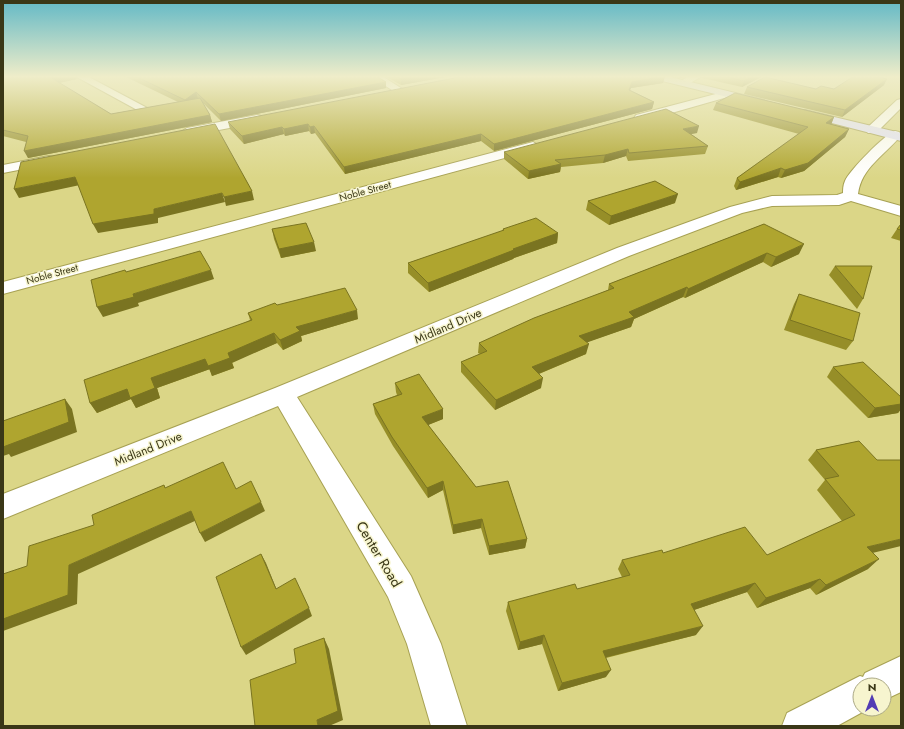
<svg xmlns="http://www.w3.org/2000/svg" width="904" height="729" font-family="Jost,sans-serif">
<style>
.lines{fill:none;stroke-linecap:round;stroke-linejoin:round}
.street-casing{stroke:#a7a153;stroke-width:2}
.secondary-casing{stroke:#a7a153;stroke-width:2}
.street{fill:#fff;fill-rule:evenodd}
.secondary{fill:#e2e2fb;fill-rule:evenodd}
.wall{fill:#968e28}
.shaded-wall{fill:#7a7421}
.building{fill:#afa52f;stroke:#7a7421}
.labels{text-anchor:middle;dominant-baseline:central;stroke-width:3;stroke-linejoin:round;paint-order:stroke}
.far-street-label{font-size:10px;fill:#3a3717;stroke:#f7f5cf}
.street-label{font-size:12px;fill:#3a3717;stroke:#f7f5cf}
.near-street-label{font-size:14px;fill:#3a3717;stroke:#f7f5cf}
</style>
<rect width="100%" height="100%" fill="#dbd687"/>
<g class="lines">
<g class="street-casing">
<path id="street" d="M75,76H87L151,110L145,113L141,112Z
M370,76H382L404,90L399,93L395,92Z
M689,76H702L687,85H679L678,83Z
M727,91L732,94L731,96L640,122L634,118L636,115Z
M901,99V108L876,133H868L866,130L868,127L897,100Z
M257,115L261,116L263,119L261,122L187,136L181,132L187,128Z
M895,131L899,132L901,135C886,155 861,167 858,194L901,206V216L851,201L839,205L772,206L742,213L629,256L297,397L411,576L441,644L467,726H431L407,644L388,597L278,406L3,519V494L275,388L617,248L730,207L772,196L837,195L843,193C843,190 843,185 845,181C849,171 885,134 895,131Z
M533,142L540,146L538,149L3,294V282Z
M49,156L54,157L56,160L54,163L3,173V165Z
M901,656V692L884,700V685H860V709H868L837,726H782L787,713L860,676L863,677L865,673Z"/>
</g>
<g class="secondary-casing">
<path id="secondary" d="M649,76H666L764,100L766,102L760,105L650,78Z
M805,110L901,133V141L801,115L799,113Z"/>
</g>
<use href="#street" class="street"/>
<use href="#secondary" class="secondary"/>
</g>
<path class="wall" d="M124,76H376L386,82V88L221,121L202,102L210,115L212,122L28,158L26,142L3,136V77L77,79L59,83L111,114L178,102Z
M385,76H451L401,85Z
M665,76L663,83L631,88L630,90L654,102L652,109L494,151L481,141L345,174L315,133L311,134L309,131L285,136L284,134L244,144L230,129L228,122Z
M672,76H687L682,78Z
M702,76H763L742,87L702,78Z
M884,85L842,117L744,94L747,87L816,89H834Z
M716,103L834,117L831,124L849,129L845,137L804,171L781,178L778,177L736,190L734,186L737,178L799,134L713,110Z
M697,133L691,134L708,146L705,154L628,161L626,156L603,163L561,167L560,172L528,179L504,159V152Z
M588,201L675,203L609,225L586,210Z
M764,224L799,254L771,267L763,262L685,298L683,297L634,319L631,327L587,342L586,354L539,374L541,388L495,410L461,372V362L480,354L478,353L479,343L608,290L609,284Z
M901,224V241L891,238L897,229Z
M272,229L316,251L281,258L274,239Z
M503,229L558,233L557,243L514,258L513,259L429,292L408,273V263L502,231Z
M835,266L863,299L857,309L829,275Z
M799,294L853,341L846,350L784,330L794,304Z
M277,305L358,319L301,336L302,341L283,350L277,343L232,362L234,368L212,376L210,369L157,388L160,398L136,408L131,399L97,413L90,403L250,320L248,313Z
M833,367L901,397V409L898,413L868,418L827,377Z
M395,383L443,419L428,425L476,487L527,539L525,548L489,555L481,528L453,534L443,490L428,498L393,446L375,414L373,404L397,395L396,392Z
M859,441L872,553L868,569L816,595L810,588L757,608L747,592L694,610L696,635L606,658V677L558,691L542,644L518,650L506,611L508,602L577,589L622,577L618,569L622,560L663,553L767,555L842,521L817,490L825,480L808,460L816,450Z"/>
<path class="shaded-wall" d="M58,76H76L77,79L53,84L50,77Z
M418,76H451L401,85V79Z
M665,76L663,83L631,88L627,96L629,90L632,82Z
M753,76H763L742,87L744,81Z
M887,79L884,85L842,117L845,110Z
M386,82V88L221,121L219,114Z
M196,92L198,99L187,107L185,100Z
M654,102L652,109L494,151V144Z
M210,115L212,122L28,158L24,151Z
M834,117L831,125L826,123Z
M308,124L309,131L285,136L284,129Z
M314,126L315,133L311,134L310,127Z
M699,126L697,133L681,136L683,129Z
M282,127L284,134L244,144L242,136Z
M849,129L845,137L804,171L781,178L785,170Z
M481,134V141L345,174L344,167Z
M628,149L626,156L603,163L605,155Z
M561,164L560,172L528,179L529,171Z
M781,168L778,177L736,190L740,182Z
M75,177L80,185L19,198L14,189Z
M252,191L254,200L226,206L224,197Z
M222,193L225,202L158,218V223L98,233L93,224L154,209Z
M678,194L675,203L609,225L611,216Z
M558,233L557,243L514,258L513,259L429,292L428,283L513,249Z
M314,242L316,251L281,258L279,249Z
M804,244L799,254L771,267L776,257Z
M767,253L763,262L685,298L688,289Z
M211,270L214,279L138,303L139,306L103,317L97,307L133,294Z
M687,287L683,297L634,319L631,327L577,346L579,336L629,312Z
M357,310L358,319L301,336L302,341L283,350L280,340L296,327Z
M274,333L277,343L232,363L234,368L212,376L208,366L228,353Z
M589,344L586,354L531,377L532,367Z
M205,359L210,369L157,388L160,398L136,408L131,399L97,413L90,403L151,378Z
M543,378L541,388L495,410L496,400Z
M65,399L72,409L77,432L11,457L9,454L3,456V444Z
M901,404V409L898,413L868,418L875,408Z
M443,409V419L423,427L422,417Z
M443,481V490L428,498L427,488Z
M261,502L265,511L205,542L200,533Z
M191,511L197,520L78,574L77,604L3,631V619L69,565Z
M482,519L481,528L453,534V525Z
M527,539L525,548L489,555V546Z
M901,539V546L856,557L867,547Z
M261,554L266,563L280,598L276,589Z
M879,559L868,569L816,595L826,585Z
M820,579L810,588L757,608L766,598Z
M755,583L747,592L685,613L691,604Z
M309,608L312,616L246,655L241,647Z
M703,626L696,635L599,659L603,651Z
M544,635L542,644L518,650L520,642Z
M324,638L329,649L343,720L329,726H318L317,720Z
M611,670L606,677L558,691L562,683Z"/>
<path class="building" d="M10,76H58L50,77L111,114L200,98L210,115L24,151L28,136L3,130V77Z
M135,76H376L386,82L219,114L196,92L185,100Z
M395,76H418L401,79Z
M465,76H665L632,82L629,90L654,102L494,144L481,134L344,167L314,126L310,127L308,124L284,129L282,127L242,136L228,122Z
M723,76H753L744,81Z
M854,76H873L887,79L845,110L747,87L765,77L816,89L821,86L834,89Z
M735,93L834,117L826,123L849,129L808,163L785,170L781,168L740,182L737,178L808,127L716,103Z
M666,109L699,126L683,129L708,146L629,153L628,149L605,155L555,160L561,164L529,171L504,152Z
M215,124L252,191L224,197L222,193L154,209V214L93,224L75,177L14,189L21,162Z
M655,181L678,194L611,216L588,201Z
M536,218L558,233L513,249L514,250L428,283L408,263L504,230L503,229Z
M306,223L314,242L279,249L272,229Z
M764,224L804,244L776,257L767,253L688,289L687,287L629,312L634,317L579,336L589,344L532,367L543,378L496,400L461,362L487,351L479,343L534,318L614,288L609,284Z
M901,224V230L897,229Z
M200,251L211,270L133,294L134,297L97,307L91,280L125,270L126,272Z
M835,266H872L863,299Z
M345,288L357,310L296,327L300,331L280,340L274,333L228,353L230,358L208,366L205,359L151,378L155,388L130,398L127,389L90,403L84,380L252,320L248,313L275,303L277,305Z
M799,294L860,313L853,341L790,320Z
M863,362L901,397V404L875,408L833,367Z
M419,374L443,409L422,417L476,487L508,481L527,539L489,546L482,519L453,525L443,481L427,488L392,437L373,404L402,394L395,383Z
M65,399L69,422L3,447V421Z
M859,441L877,460H901V539L867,547L879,559L826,585L820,579L766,598L755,583L691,604L703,626L603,651L611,670L562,683L544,635L520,642L508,602L575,584L577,589L630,575L622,560L662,550L663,553L745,527L767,555L855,515L825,479L839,476L816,450Z
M223,462L236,489L251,481L261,502L200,533L191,511L69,565L68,595L3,619V574L27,566L29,546L94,525L92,515L164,485L165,488Z
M261,554L276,589L295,578L309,608L241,647L216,577Z
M324,638L338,711L317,720L318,726H255L250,680L296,663L294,649Z"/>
<linearGradient id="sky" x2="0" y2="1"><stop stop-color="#63b9c6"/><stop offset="0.43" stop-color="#efedc9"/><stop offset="1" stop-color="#efedc9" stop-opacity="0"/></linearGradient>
<rect width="904" height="178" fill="url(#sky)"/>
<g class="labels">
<g class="far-street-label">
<text transform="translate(365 191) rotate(-15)">Noble Street</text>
<text transform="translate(52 274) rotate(-15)">Noble Street</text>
</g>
<g class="street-label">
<text transform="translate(448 326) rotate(-23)">Midland Drive</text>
<text transform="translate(148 449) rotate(-22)">Midland Drive</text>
</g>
<g class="near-street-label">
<text transform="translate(379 554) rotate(59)">Center Road</text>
</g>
</g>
<rect width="904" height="729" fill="none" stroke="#3a3717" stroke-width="8"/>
<g transform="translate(872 697)"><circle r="19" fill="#f7f5cf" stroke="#aba985"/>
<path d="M0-3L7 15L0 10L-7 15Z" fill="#523cb4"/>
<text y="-6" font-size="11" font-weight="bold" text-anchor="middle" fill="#3a3717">N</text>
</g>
</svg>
